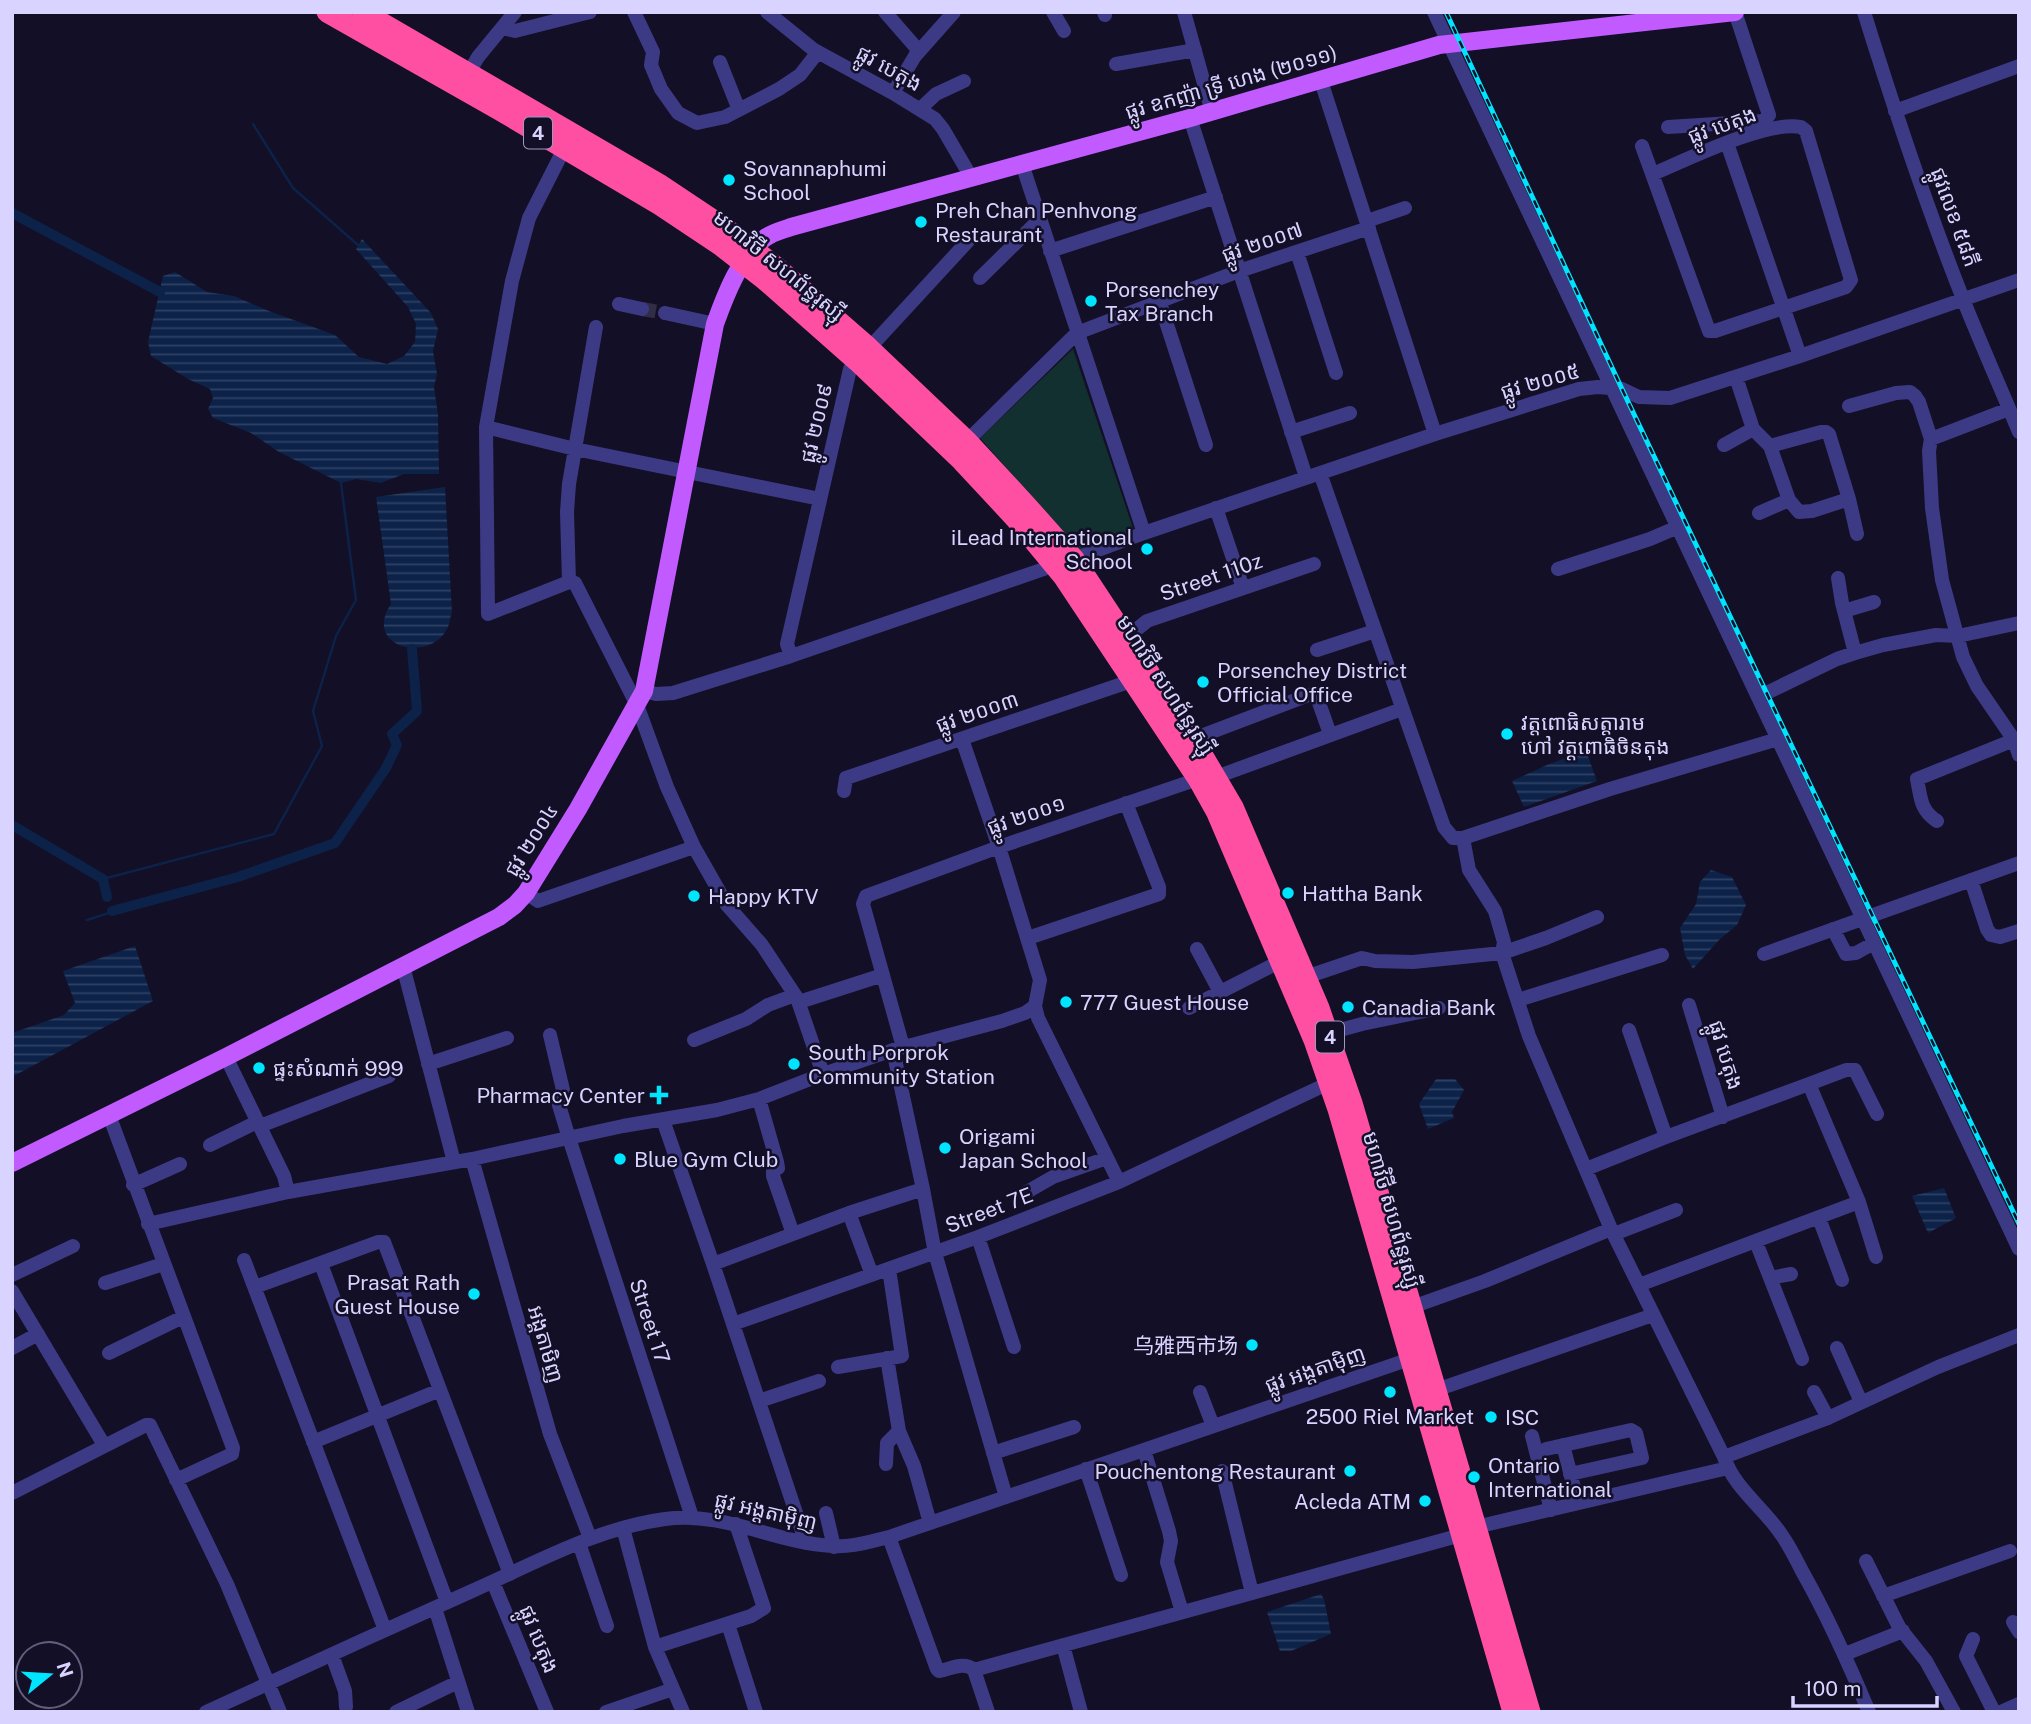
<svg xmlns="http://www.w3.org/2000/svg" width="2031" height="1724" font-family="'Public Sans','Noto Sans SC','Noto Sans Khmer',sans-serif">
<style>
.green{fill:#12302f}
.water{fill:url(#water-rules)}
.lines{fill:none;stroke-linecap:round;stroke-linejoin:round}
.stream{stroke:#0c2248;stroke-width:2.5}
.canal{stroke:#0c2248;stroke-width:10}
.minor-tunnel{stroke:#312d47;stroke-width:14;stroke-dasharray:14 7;stroke-linecap:butt}
.minor{stroke:#3d3a85;stroke-width:14}
.major{stroke:#c25bff;stroke-width:18}
.highway{stroke:#ff4fa3;stroke-width:21}
.rail-casing{stroke:#00e5ff;stroke-width:5}
.rail{stroke:#130f26;stroke-width:2.5;stroke-dasharray:8;stroke-linecap:butt}
.poi-dot{fill:#00e5ff;stroke:#130f26;stroke-width:2.5}
.labels{text-anchor:middle;dominant-baseline:central;stroke-width:5;stroke-linejoin:round;paint-order:stroke}
.shield{fill:#130f26;stroke:#9e99be;stroke-width:2}
.shield-label{font-size:19px;font-weight:bold;fill:#d9d4ff}
.street-label{font-size:21px;fill:#d9d4ff;stroke:#130f26}
.poi-label{font-size:21px;fill:#d9d4ff;stroke:#130f26;text-anchor:start}
</style>
<defs>
<pattern id="water-rules" width="6" height="5" patternUnits="userSpaceOnUse" patternTransform="scale(1.75)"><rect width="6" height="5" fill="#0c2248"/><path d="M0 2.5h6" fill="none" stroke="#2f4163"/></pattern>
</defs>
<rect width="100%" height="100%" fill="#130f26"/>
<path class="green" d="M1073,349L1134,531L1079,550L980,438Z"/>
<path class="water" d="M362,239L431,313L438,329L433,351L437,374L434,387L438,415L439,474H404L381,483L356,479L341,483L279,452L251,433L213,418L208,409L213,398L210,389L188,379L151,356L148,342L163,276L175,272L207,292L234,296L269,311L335,335L359,357L387,364L404,356L415,342L416,324L408,307L356,249Z
M445,487L452,612C450,617 450,624 447,629C429,664 362,647 391,604L376,497Z
M1586,751L1597,781L1524,807L1512,781L1549,764Z
M1711,870L1732,877L1746,905L1737,925L1719,940L1693,969L1685,955L1680,928L1696,904L1700,882Z
M135,946L153,1001L12,1077V1033L64,1015L75,1003L63,971Z
M1436,1079H1455L1464,1090L1452,1112L1454,1118L1428,1129L1419,1104Z
M1944,1188L1956,1218L1928,1233L1912,1196Z
M1321,1594L1324,1599L1331,1634L1291,1651H1280L1267,1612Z"/>
<g class="lines">
<path class="stream" d="M253,124L293,188L358,245
M103,879L274,834L322,746L313,711L336,636L356,600L341,483
M87,920L112,912"/>
<path class="canal" d="M12,213L160,292
M12,825L103,879L107,897
M112,911L238,877L335,843L386,768L397,745L392,734L417,711L412,649"/>
<path class="minor-tunnel" d="M642,309L665,313"/>
<path class="minor" d="M634,12L653,52L651,65L661,89L678,113L697,123L725,117L779,89L800,75L818,52
M767,12L814,50L893,93L935,119L943,129L971,177
M885,12L919,51
M1053,12L1064,31
M1104,12L1105,15
M1184,12L1212,112
M1434,12L2019,1249
M1864,12C1894,109 1926,205 1963,299C1981,344 2000,387 2019,432
M502,28L515,31L590,12
M720,62L739,110
M1116,64L1195,50
M464,81L478,57L515,12
M1321,81L1435,434
M893,93L915,56L954,12
M920,109L936,94L964,81
M1895,111L2019,66
M1190,118L1306,477
M1668,127L1763,121L1769,115L1735,12
M1727,143L1800,356
M1642,146L1709,331H1715L1846,287L1851,280L1806,131L1801,127C1767,120 1686,160 1653,174
M564,149L529,218L512,281L486,427L488,614L569,582
M1022,164L1144,533
M1367,221L1405,208
M1050,251L1216,197
M1297,252L1336,373
M980,278L1040,219
M1159,300L1206,445
M619,304L642,309
M665,313L715,324
M1736,377L1753,429L1770,446L1789,500L1799,512L1812,511L1849,499
M1849,406L1896,393L1910,392L1915,396L1919,402L1931,439L1929,451L1932,508L1942,580L1963,657L1977,686L2014,740L2019,755
M486,427L575,449L820,499
M1291,432L1350,413
M1931,439L2009,409
M967,441L1077,333L1239,271L1369,228
M1724,445L1753,429
M1770,446L1821,432H1826L1829,434L1849,499L1857,534
M1320,473L1444,827L1453,838H1463L1610,789L1778,739
M1216,508L1243,588
M1759,513L1789,500
M1074,559L1144,533L1435,434L1579,389L1598,387L1622,389L1639,397L1670,398L1800,356L2019,280
M1558,569L1650,539L1678,527
M1838,578L1842,603L1855,653
M569,582L575,583L637,705L667,787L694,847L727,905L762,945L797,998L823,1074
M569,582L567,512L569,484L596,327
M1844,611L1874,602
M1126,638L1147,621L1314,564
M1317,650L1375,631
M791,656L787,644L850,369L968,241
M644,691L656,694L673,693L791,656L1044,569L1053,563
M1758,697L1837,659L1855,653L1883,645L1936,635L1958,636L2019,623
M962,739L999,847L1040,980L1035,1006L1038,1018L1119,1182
M1193,739L1306,696L1313,694L1318,700L1330,734
M1216,777L1402,709
M844,791L846,778L1134,680
M1937,821C1920,810 1921,798 1917,779L2014,740H2019
M1463,838L1469,870L1495,911L1504,942L1502,953L1529,1036L1611,1229L1724,1457C1734,1488 1763,1507 1781,1534C1789,1545 1796,1559 1802,1571C1828,1617 1849,1664 1869,1712
M1971,880L1987,929L1991,935L2000,937L2019,931
M526,893L538,901L694,847
M1833,929L1846,954L1856,953L1874,943
M1028,938L1159,894V887L1126,803
M1197,949L1220,992
M1764,954L2019,863
M403,966L454,1162
M1306,977L1362,958L1375,961L1413,962L1502,953L1546,938L1597,917
M1518,1000L1662,955
M799,1002L883,975
M1689,1005L1723,1117
M1189,1008L1281,961
M1629,1030L1666,1137
M1329,1033L1362,1024L1439,1008
M550,1035L563,1090L558,1102L569,1138L692,1517
M694,1040L746,1019L768,1005L795,995
M903,1047L863,904L866,896L999,847L1198,779
M893,1050L923,1189L935,1253L1006,1497
M226,1057L284,1176L288,1192
M428,1064L507,1038
M1809,1084L1846,1070H1855L1877,1114
M759,1099L777,1162L778,1168L773,1171V1176L793,1234
M109,1115L233,1448L232,1454L176,1480
M663,1120L713,1264L806,1543
M260,1126L389,1076
M210,1145L257,1122
M472,1159L550,1434L590,1538
M1586,1169L1666,1137L1809,1084L1859,1202L1639,1285
M133,1185L180,1164
M1025,1193L1053,1177L1107,1158
M1859,1202L1876,1257
M849,1213L872,1275
M1819,1218L1842,1280
M148,1224L288,1192L472,1159L623,1126L717,1110L759,1099L823,1074L893,1050L1002,1021L1025,1013L1035,1006
M1614,1234L1676,1210
M978,1237L1014,1347
M1756,1242L1802,1359
M244,1260L385,1630
M321,1264L447,1602
M713,1264L849,1213L923,1189
M12,1275L73,1246
M1770,1278L1791,1274
M105,1283L163,1264
M255,1287L378,1242H384L510,1574
M12,1291L104,1445
M1412,1307L1485,1281L1611,1229
M733,1324L978,1237L1119,1182L1329,1083
M12,1348L38,1334
M1837,1348L1861,1402
M109,1353L183,1317
M887,1358L899,1431L914,1466L930,1523
M838,1367L902,1356L889,1269
M1436,1390L1653,1315
M1200,1392L1213,1426
M1814,1392L1828,1418
M759,1401L819,1381
M1532,1436L1551,1510
M313,1442L440,1390
M1563,1445L1578,1503
M1546,1449L1631,1430L1636,1433L1642,1458L1570,1474
M1144,1450L1169,1531L1171,1541L1167,1562L1182,1612
M993,1453L1074,1427
M1724,1457L1828,1418L1938,1367L2019,1335
M886,1464L887,1443L899,1431
M1086,1469L1121,1575
M1222,1471L1252,1593
M12,1493L146,1425H150L227,1584L280,1712
M826,1513L834,1547
M1476,1527L1728,1468
M623,1528L655,1647L683,1712
M889,1537L937,1669L939,1671C951,1669 964,1661 974,1670L988,1712
M579,1543L607,1626
M1866,1561L1899,1627L1926,1661L1954,1712
M493,1582L547,1712
M1883,1596L2010,1551
M435,1608L468,1712
M2013,1622L2019,1632
M728,1624L756,1712
M1973,1639L1966,1656L1994,1712
M1063,1645L1081,1712
M655,1647L751,1616L764,1608L736,1524
M1845,1654L1903,1631
M332,1655L345,1691L346,1707
M974,1670L1461,1535
M206,1712C295,1671 383,1631 472,1591C535,1563 597,1528 665,1519C724,1511 775,1543 832,1546C851,1548 871,1541 889,1537L1410,1359
M396,1712L458,1682
M606,1712L673,1689
M2001,1712L2019,1704"/>
<path class="major" d="M12,1163L226,1057L499,917L515,905L526,893L578,809L644,691L715,324C725,296 740,256 765,238C773,232 783,230 791,227L1190,118L1439,45L1735,12"/>
<path class="highway" d="M327,12L498,109L660,205L720,245L765,280L857,361L962,461L1015,518L1063,576L1198,779L1217,813L1314,1040L1338,1109L1513,1712
M363,12L659,184L728,230L775,266L868,347L967,441L1027,506L1074,559L1193,739L1233,807L1319,1008L1352,1103L1530,1712"/>
<g class="rail-casing">
<path id="rail" d="M1446,12L1622,389L2019,1224"/>
</g>
<use href="#rail" class="rail"/>
</g>
<g class="poi-dot">
<circle cx="729" cy="180" r="7"/>
<circle cx="921" cy="222" r="7"/>
<circle cx="1091" cy="301" r="7"/>
<circle cx="1147" cy="549" r="7"/>
<circle cx="1203" cy="682" r="7"/>
<circle cx="1507" cy="734" r="7"/>
<circle cx="1288" cy="893" r="7"/>
<circle cx="694" cy="896" r="7"/>
<circle cx="1066" cy="1002" r="7"/>
<circle cx="1348" cy="1007" r="7"/>
<circle cx="794" cy="1064" r="7"/>
<circle cx="259" cy="1068" r="7"/>
<path d="M655.5 1084.5h7v7h7v7h-7v7h-7v-7h-7v-7h7z"/>
<circle cx="945" cy="1148" r="7"/>
<circle cx="620" cy="1159" r="7"/>
<circle cx="474" cy="1294" r="7"/>
<circle cx="1252" cy="1345" r="7"/>
<circle cx="1390" cy="1392" r="7"/>
<circle cx="1491" cy="1417" r="7"/>
<circle cx="1350" cy="1471" r="7"/>
<circle cx="1474" cy="1477" r="7"/>
<circle cx="1425" cy="1501" r="7"/>
</g>
<g class="labels">
<g class="shield">
<rect x="524" y="117.5" width="28" height="31" rx="5"/>
<rect x="1316" y="1021.5" width="28" height="31" rx="5"/>
</g>
<g class="shield-label">
<text x="538" y="133">4</text>
<text x="1330" y="1037">4</text>
</g>
<g class="street-label">
<text transform="translate(889 68) rotate(29)">ផ្លូវ បេតុង</text>
<text transform="translate(1231 82) rotate(-16)">ផ្លូវ ឧកញ៉ា ទ្រី ហេង (២០១១)</text>
<text transform="translate(1722 125) rotate(-20)">ផ្លូវ បេតុង</text>
<text transform="translate(1955 217) rotate(70)">ផ្លូវលេខ ៥៨ភី</text>
<text transform="translate(1262 242) rotate(-19)">ផ្លូវ ២០០៧</text>
<text transform="translate(779 265) rotate(39)">មហាវិថី សហព័ន្ធរុស្ស៊ី</text>
<text transform="translate(1540 381) rotate(-16)">ផ្លូវ ២០០៥</text>
<text transform="translate(816 423) rotate(-77)">ផ្លូវ ២០០៩</text>
<text transform="translate(1211 577) rotate(-19)">Street 110z</text>
<text transform="translate(1166 685) rotate(57)">មហាវិថី សហព័ន្ធរុស្ស៊ី</text>
<text transform="translate(977 712) rotate(-19)">ផ្លូវ ២០០៣</text>
<text transform="translate(1026 815) rotate(-19)">ផ្លូវ ២០០១</text>
<text transform="translate(531 840) rotate(-58)">ផ្លូវ ២០០៤</text>
<text transform="translate(1726 1055) rotate(73)">ផ្លូវ បេតុង</text>
<text transform="translate(989 1210) rotate(-21)">Street 7E</text>
<text transform="translate(1392 1210) rotate(74)">មហាវិថី សហព័ន្ធរុស្ស៊ី</text>
<text transform="translate(650 1321) rotate(72)">Street 17</text>
<text transform="translate(546 1344) rotate(74)">អង្គតាមិញ</text>
<text transform="translate(1315 1369) rotate(-19)">ផ្លូវ អង្តតាម៉ិញ</text>
<text transform="translate(766 1511) rotate(13)">ផ្លូវ អង្តតាម៉ិញ</text>
<text transform="translate(539 1639) rotate(68)">ផ្លូវ បេតុង</text>
</g>
<g class="poi-label">
<text x="743" y="168">Sovannaphumi<tspan x="743" dy="24">School</tspan></text>
<text x="935" y="210">Preh Chan Penhvong<tspan x="935" dy="24">Restaurant</tspan></text>
<text x="1105" y="289">Porsenchey<tspan x="1105" dy="24">Tax Branch</tspan></text>
<text x="1133" y="537" text-anchor="end">iLead International<tspan x="1133" dy="24">School</tspan></text>
<text x="1217" y="670">Porsenchey District<tspan x="1217" dy="24">Official Office</tspan></text>
<text x="1521" y="722">វត្តពោធិសត្តារាម<tspan x="1521" dy="24">ហៅ វត្តពោធិចិនតុង</tspan></text>
<text x="1302" y="893">Hattha Bank</text>
<text x="708" y="896">Happy KTV</text>
<text x="1080" y="1002">777 Guest House</text>
<text x="1362" y="1007">Canadia Bank</text>
<text x="808" y="1052">South Porprok<tspan x="808" dy="24">Community Station</tspan></text>
<text x="273" y="1068">ផ្ទះសំណាក់ 999</text>
<text x="645" y="1095" text-anchor="end">Pharmacy Center</text>
<text x="959" y="1136">Origami<tspan x="959" dy="24">Japan School</tspan></text>
<text x="634" y="1159">Blue Gym Club</text>
<text x="460" y="1282" text-anchor="end">Prasat Rath<tspan x="460" dy="24">Guest House</tspan></text>
<text x="1238" y="1345" text-anchor="end">乌雅西市场</text>
<text x="1390" y="1416" text-anchor="middle">2500 Riel Market</text>
<text x="1505" y="1417">ISC</text>
<text x="1488" y="1465">Ontario<tspan x="1488" dy="24">International</tspan></text>
<text x="1336" y="1471" text-anchor="end">Pouchentong Restaurant</text>
<text x="1411" y="1501" text-anchor="end">Acleda ATM</text>
</g>
</g>
<rect width="2031" height="1724" fill="none" stroke="#d9d4ff" stroke-width="28"/>
<g transform="translate(49 1675) rotate(72)"><circle r="33" fill="#130f26" stroke="#625e7d" stroke-width="2"/>
<path d="M0-5L12 26L0 18L-12 26Z" fill="#00e5ff"/>
<text y="-10" font-size="19" font-weight="bold" text-anchor="middle" fill="#d9d4ff">N</text>
</g>
<path d="M1793 1696v10h144v-10" fill="none" stroke="#d9d4ff" stroke-width="3.5"/>
<text x="1804" y="1696" font-size="21" fill="#d9d4ff" stroke="#130f26" stroke-width="5" paint-order="stroke">100 m</text>
</svg>
